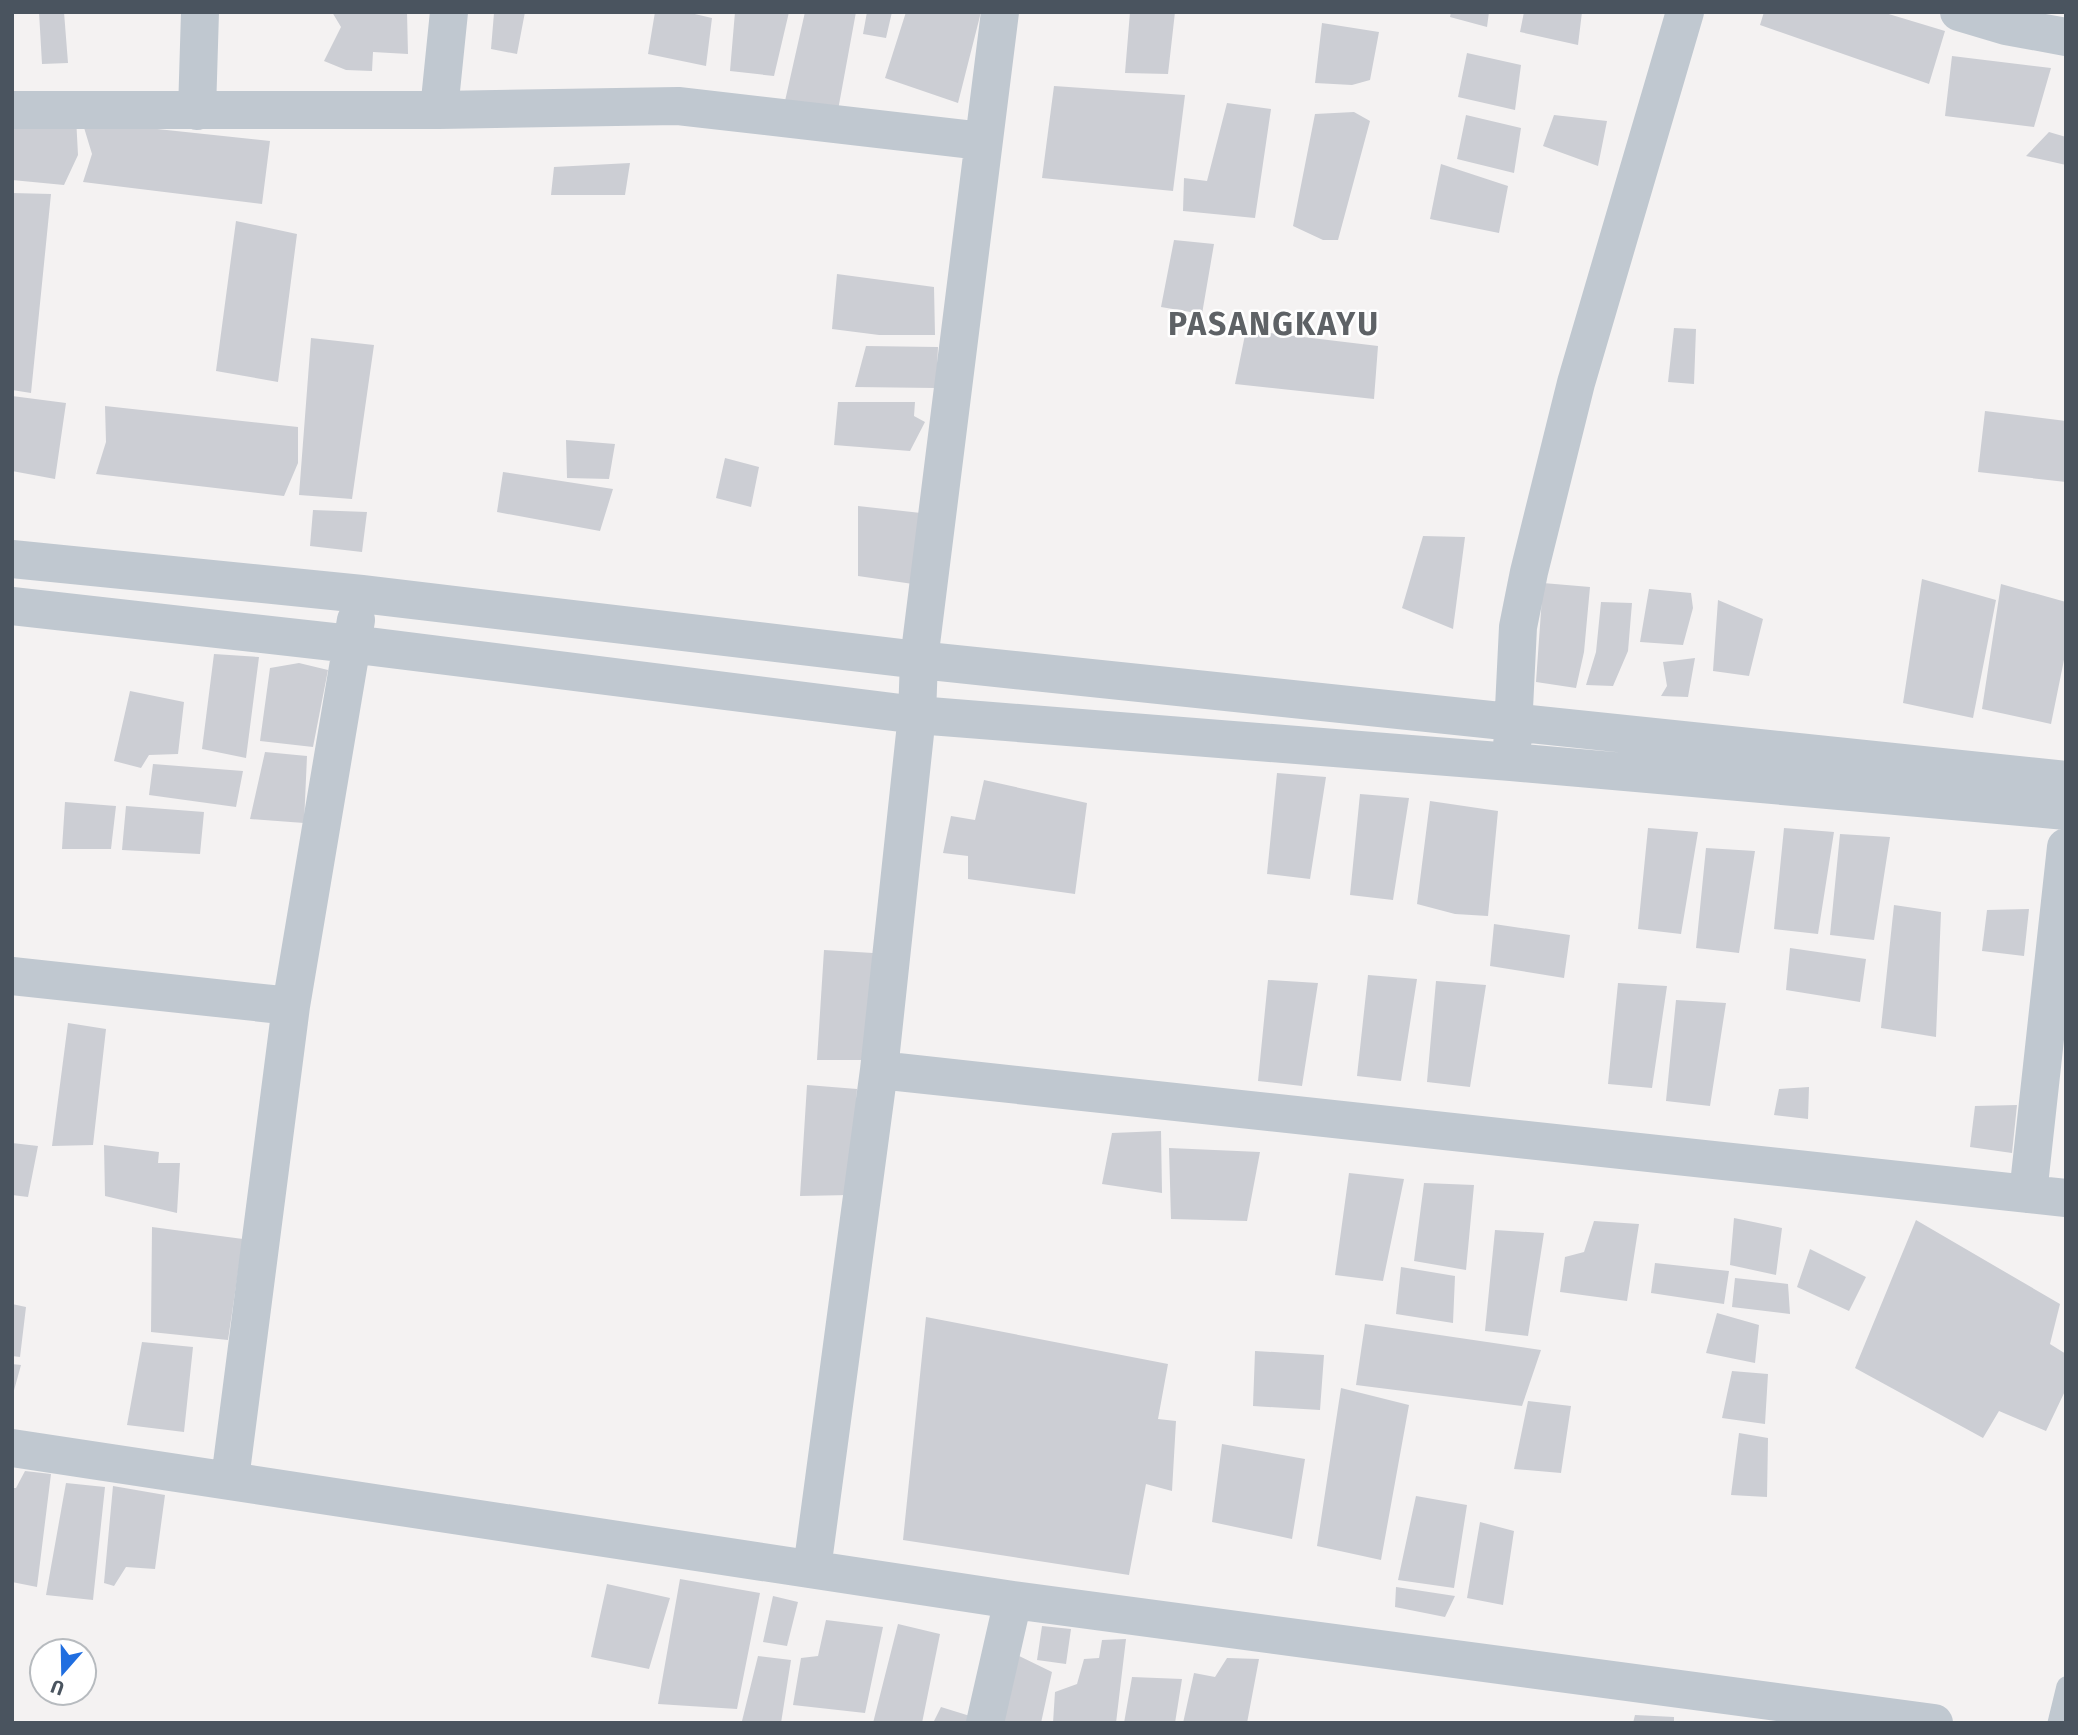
<svg xmlns="http://www.w3.org/2000/svg" width="2078" height="1735" font-family="'Fira Sans',sans-serif">
<style>
.building{fill:#ccced4}
.lines{fill:none;stroke-linecap:round;stroke-linejoin:round}
.service{stroke:#c0c8d0;stroke-width:19}
.minor{stroke:#c0c8d0;stroke-width:38}
.labels{text-anchor:middle;dominant-baseline:central;stroke-width:5;stroke-linejoin:round;paint-order:stroke}
.district-label{font-size:32px;font-weight:bold;letter-spacing:2px;fill:#5e6266;stroke:#fff}
</style>
<rect width="100%" height="100%" fill="#f4f2f2"/>
<path class="building" d="M39,12H64L68,63L42,64Z
M332,12H407L408,54L373,52L372,71L346,70L324,61L341,27Z
M525,12L517,54L491,49L494,13Z
M655,12H686L712,18L706,66L648,54Z
M735,12H789L774,76L730,71Z
M805,12H856L838,110L785,101Z
M867,12H892L886,38L863,34Z
M906,12H981L958,103L885,78Z
M1130,12H1175L1168,74L1125,73Z
M1451,12H1489L1487,27L1450,17Z
M1524,12H1582L1578,45L1520,32Z
M1764,12H1882L1945,31L1929,84L1760,25Z
M1322,23L1379,32L1370,80L1352,85L1315,83Z
M1467,53L1521,65L1515,110L1458,97Z
M1952,56L2051,68L2034,127L1945,116Z
M1054,86L1185,95L1173,191L1042,178Z
M1227,103L1271,109L1255,218L1183,211L1184,178L1207,181Z
M1354,112L1370,121L1338,240H1323L1293,226L1315,114Z
M1466,115L1521,128L1514,173L1457,159Z
M1554,115L1607,121L1598,166L1543,146Z
M76,117L78,155L64,185L12,180V119Z
M82,121L270,141L262,204L83,182L92,154Z
M2049,132L2066,137V165L2026,156Z
M630,163L625,195H551L554,167Z
M1441,164L1508,186L1499,233L1430,219Z
M12,193L51,194L31,393L12,390Z
M236,221L297,234L278,382L216,371Z
M1174,240L1214,244L1202,314L1161,307Z
M837,274L934,287L935,335H879L832,329Z
M1674,328L1696,329L1694,384L1668,382Z
M1246,330L1378,346L1374,399L1235,384Z
M311,338L374,345L352,499L299,495Z
M866,346L938,347L936,388L855,387Z
M12,396L66,403L55,479L12,471Z
M838,402H915L914,416L925,422L910,451L834,445Z
M105,406L298,427V463L284,496L96,474L106,442Z
M1985,411L2066,421V482L1978,472Z
M566,440L615,444L609,479L567,478Z
M725,458L759,467L751,507L716,498Z
M503,472L613,489L600,531L497,512Z
M858,506L921,513L913,584L858,576Z
M313,510L367,512L362,552L310,546Z
M1423,536L1465,537L1453,629L1402,608Z
M1922,579L1996,600L1973,718L1903,703Z
M1543,583L1590,587L1584,652L1576,688L1536,682Z
M2001,584L2066,602V650L2051,724L1982,709Z
M1649,589L1691,593L1693,608L1683,645L1640,642Z
M1718,600L1763,619L1749,676L1713,671Z
M1601,602L1632,603L1628,651L1613,686L1586,685L1596,652Z
M214,654L259,657L246,758L202,749Z
M1695,658L1688,697L1661,696L1667,686L1663,662Z
M299,663L328,670L313,747L260,741L270,668Z
M130,691L184,702L178,754L149,755L141,768L114,761Z
M265,752L307,756L304,823L250,819Z
M153,764L243,771L236,807L149,795Z
M1277,773L1326,777L1310,879L1267,874Z
M984,780L1087,803L1075,894L968,879V856L943,853L951,816L975,820Z
M1360,794L1409,798L1393,900L1350,895Z
M1430,801L1498,811L1488,916L1455,914L1417,904Z
M65,802L116,806L111,849H62Z
M126,806L204,812L200,854L122,850Z
M1648,828L1698,832L1681,934L1638,929Z
M1784,828L1834,832L1818,934L1774,929Z
M1840,834L1890,837L1874,940L1830,935Z
M1706,848L1755,851L1739,953L1696,948Z
M1894,905L1941,912L1936,1037L1881,1028Z
M2029,909L2024,956L1982,951L1987,910Z
M1494,924L1570,935L1564,978L1490,966Z
M1790,948L1866,959L1860,1002L1786,990Z
M824,950L873,953L867,1060H817Z
M1368,975L1417,979L1401,1081L1357,1076Z
M1268,980L1318,983L1302,1086L1258,1081Z
M1436,981L1486,985L1470,1087L1427,1082Z
M1618,983L1667,986L1652,1088L1608,1084Z
M1676,1000L1726,1003L1710,1106L1666,1101Z
M68,1023L106,1029L93,1145L52,1146Z
M807,1085L857,1089L850,1195L800,1196Z
M1809,1087L1808,1119L1774,1115L1779,1089Z
M2017,1105L2012,1153L1970,1147L1975,1106Z
M1161,1131L1162,1193L1102,1184L1112,1133Z
M12,1143L38,1146L28,1197L12,1195Z
M104,1145L159,1152L158,1163H180L177,1213L105,1196Z
M1169,1148L1260,1152L1247,1221L1171,1219Z
M1349,1173L1404,1179L1383,1281L1335,1275Z
M1424,1183L1474,1185L1466,1270L1414,1261Z
M1734,1218L1782,1228L1776,1275L1730,1265Z
M1916,1220L2060,1304L2050,1344L2066,1354V1389L2046,1431L1999,1411L1983,1438L1855,1368Z
M1594,1221L1639,1224L1627,1301L1560,1292L1565,1257L1584,1252Z
M152,1227L243,1239L228,1340L151,1332Z
M1495,1230L1544,1233L1528,1336L1485,1331Z
M1810,1249L1866,1277L1849,1311L1797,1287Z
M1655,1263L1729,1271L1724,1304L1651,1293Z
M1401,1267L1455,1276L1453,1323L1396,1314Z
M1735,1278L1788,1284L1790,1314L1732,1307Z
M12,1304L26,1307L20,1357L12,1356Z
M1717,1313L1759,1325L1755,1363L1706,1353Z
M926,1317L1168,1364L1158,1419L1176,1421L1172,1491L1146,1484L1129,1575L903,1540Z
M1365,1324L1541,1350L1522,1406L1356,1385Z
M142,1342L193,1347L184,1432L127,1425Z
M1255,1351L1324,1355L1320,1410L1253,1406Z
M12,1364L21,1365L13,1394H12Z
M1732,1371L1768,1374L1765,1424L1722,1418Z
M1341,1388L1409,1405L1381,1560L1317,1546Z
M1528,1401L1571,1406L1561,1473L1514,1469Z
M1739,1433L1768,1438L1767,1497L1731,1495Z
M1222,1444L1305,1459L1292,1539L1212,1522Z
M25,1471L51,1474L37,1587L12,1582V1488H16Z
M66,1483L105,1487L93,1600L46,1595Z
M113,1486L165,1495L155,1569L126,1567L114,1586L104,1583Z
M1416,1496L1467,1505L1454,1588L1398,1580Z
M1480,1522L1514,1531L1503,1605L1467,1598Z
M680,1579L760,1593L737,1709L658,1704Z
M607,1584L670,1598L649,1669L591,1657Z
M1396,1587L1455,1596L1445,1617L1395,1607Z
M773,1596L798,1602L787,1646L763,1642Z
M826,1620L883,1627L865,1713L793,1705L801,1658L818,1656Z
M898,1624L940,1634L922,1723H873Z
M1042,1626L1071,1629L1066,1664L1037,1660Z
M1126,1639L1116,1723H1053L1055,1692L1077,1684L1084,1659L1099,1658L1102,1640Z
M1013,1653L1052,1672L1041,1723H1002Z
M758,1656L791,1660L781,1723L742,1721Z
M1227,1658L1259,1659L1247,1723H1183L1194,1673L1215,1677Z
M1132,1677L1182,1679L1175,1723H1124Z
M941,1707L970,1716L968,1723H933Z
M1635,1715L1674,1717V1723H1633Z"/>
<g class="lines">
<path class="service" d="M2057,1723L2066,1686"/>
<path class="minor" d="M1959,12L2006,26L2066,37
M12,110H439L678,106L982,141
M439,110L449,12
M197,111L200,12
M12,559L362,594L919,660L2066,780
M12,606L351,644L917,715L1511,762L2066,811
M1512,749L1518,627L1529,572L1576,383L1685,12
M12,976L291,1006
M879,1070L2066,1198
M2028,1194L2066,847
M12,1448L1013,1600L1934,1723
M230,1479L291,1006L356,620
M812,1569L879,1070L917,715L919,660L1000,12
M985,1723L1013,1600"/>
</g>
<g class="labels">
<g class="district-label">
<text x="1274" y="324">PASANGKAYU</text>
</g>
</g>
<rect width="2078" height="1735" fill="none" stroke="#4a545f" stroke-width="28"/>
<g transform="translate(63 1672) rotate(200)"><circle r="33" fill="#ffffff" stroke="#b7bbbf" stroke-width="2"/>
<path d="M0-5L12 26L0 18L-12 26Z" fill="#206ee0"/>
<text y="-10" font-size="19" font-weight="bold" text-anchor="middle" fill="#4a545f">U</text>
</g>
</svg>
